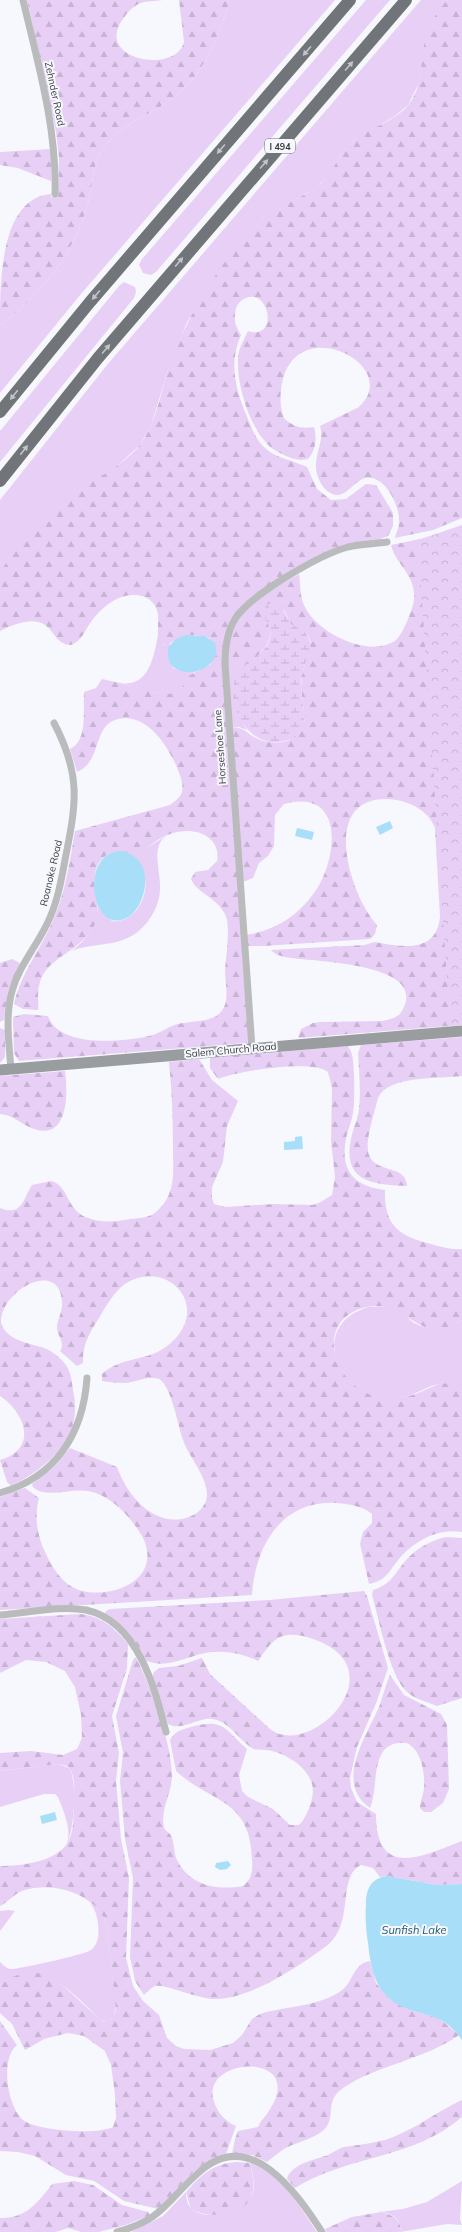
<svg xmlns="http://www.w3.org/2000/svg" width="462" height="2232" font-family="Mulish,sans-serif">
<style>
.grass{fill:#e8cff6}
.forest{fill:url(#forest-firs)}
.wetland{fill:url(#wetland-marsh)}
.park{fill:url(#park-crowns)}
.water{fill:#a9def9}
.lines{fill:none;stroke-linecap:round;stroke-linejoin:round}
.street{stroke:#b9bbbd;stroke-width:7}
.secondary{stroke:#9a9da0;stroke-width:11}
.highway{stroke:#717579;stroke-width:12}
.oneway{fill:#c1c4c9}
.labels{text-anchor:middle;dominant-baseline:central;stroke-width:4;stroke-linejoin:round;paint-order:stroke}
.shield{fill:#f6f8fe;stroke:#747478;stroke-width:1}
.shield-label{font-size:9px;font-weight:bold;fill:#3c3c3f}
.street-label{font-size:10px;fill:#3c3c3f;stroke:#f6f8fe}
.water-label{font-size:11px;font-style:italic;fill:#255970;stroke:#f6f8fe}
</style>
<defs>
<pattern id="forest-firs" width="22" height="20" patternUnits="userSpaceOnUse"><rect width="22" height="20" fill="#e8cff6"/><path d="M5 1l3.5 6h-7zM16 11l3.5 6h-7z" fill="#c8b3d4"/></pattern>
<pattern id="wetland-marsh" width="20" height="14" patternUnits="userSpaceOnUse"><rect width="20" height="14" fill="#e8cff6"/><path d="M1 5h8M5 5V1M11 12h8M15 12V8" fill="none" stroke="#c8b3d4"/></pattern>
<pattern id="park-crowns" width="20" height="18" patternUnits="userSpaceOnUse"><rect width="20" height="18" fill="#e8cff6"/><path d="M2 6a3 3 0 1 1 6 0M12 15a3 3 0 1 1 6 0" fill="none" stroke="#c8b3d4"/></pattern>
</defs>
<rect width="100%" height="100%" fill="#f6f8fe"/>
<path class="grass" d="M230,0H335L81,294L0,393V325C40,296 73,255 87,207C93,188 92,163 104,147C120,126 142,118 163,105C200,84 219,38 230,0Z
M366,0H390L156,272L151,275L143,273L139,265L142,259Z
M421,0H447L429,27L419,83L408,105L395,116L354,140L341,155L331,173L316,188L262,218L187,322L167,373L151,426L140,445L114,469L79,490L59,506L28,538L0,571V500L107,365Z
M124,282L135,287L136,292L134,298L0,462V431L119,286Z
M158,635L163,645L170,643L168,657L173,668L182,671L200,670C188,674 188,678 183,687C172,704 138,687 123,683C149,686 154,656 158,635Z
M228,670H241C225,685 237,714 247,730L239,727L231,728Z
M172,833C147,842 162,873 160,891C159,905 151,920 141,929C121,948 94,942 71,951C87,941 100,922 97,902L100,910L112,921C145,925 160,867 127,853C144,855 157,839 172,833Z
M369,1307C380,1306 390,1306 400,1311C406,1314 409,1320 414,1323C429,1331 448,1329 462,1320V1392C457,1387 441,1383 434,1385C416,1392 408,1399 388,1399C334,1397 309,1323 369,1307Z
M59,1764L69,1768C78,1779 74,1834 66,1845C73,1831 63,1810 58,1797L55,1794H44L0,1807V1771Z
M87,1900L101,1912L107,1925L116,2007L113,2018L107,2021L101,2020C72,1993 41,1954 0,1985V1962C3,1965 6,1968 10,1969C16,1970 87,1954 91,1950C99,1944 99,1933 98,1924C97,1914 94,1906 87,1900Z
M9,1910L15,1911L0,1931V1911Z
M250,2163C280,2173 300,2207 317,2232H131L163,2216L186,2192C186,2197 187,2203 190,2207C202,2223 243,2212 251,2197C257,2188 252,2172 250,2163Z
M462,2181L460,2219L462,2225L447,2224L400,2232C403,2219 390,2212 379,2212L403,2209L427,2202Z"/>
<path class="forest" d="M27,0H163C157,1 150,1 144,2C135,4 128,11 123,19C93,60 176,75 184,42L179,0H230C219,38 200,84 163,105C142,118 120,126 104,147C92,163 93,188 87,207C73,255 40,296 0,325C0,282 0,198 51,194V197H58L59,158L56,132Z
M447,0H462V518L433,530L395,538C396,532 400,527 399,520C399,505 385,474 365,478C355,481 350,492 339,495C324,495 315,477 316,463C317,449 324,440 320,426L359,407C403,366 300,313 283,379C280,390 279,406 284,418C293,427 302,429 314,427C317,438 316,449 309,458C302,462 293,459 286,456C278,452 269,448 264,440C247,420 234,376 239,351C241,344 245,338 248,331C280,341 269,285 244,299C238,302 235,308 235,315C234,322 237,329 241,335C228,364 236,391 248,419C252,429 256,440 265,448C277,459 293,460 307,467L317,489L331,500L346,499L366,484L376,485L393,513V526L388,536L378,540L348,545L247,602L226,636L243,969L249,1037L247,1043L19,1061L14,1053L13,1017L24,1014L48,1016C59,1049 127,1042 153,1035C162,1032 169,1026 178,1024C194,1020 216,1024 224,1007C229,997 225,981 225,970C226,957 228,944 228,931C228,924 227,916 223,911C216,898 196,892 191,879L195,872L208,870L217,861C219,853 216,844 210,839C197,827 175,830 161,838C153,842 147,850 138,853C126,856 115,847 104,857C85,873 102,902 96,921C85,952 44,956 39,986C37,993 39,1002 38,1010L23,1009L14,1004C21,972 42,948 54,918C66,890 70,860 75,831L170,805C175,801 180,798 182,792C184,783 179,773 176,765C166,744 147,713 118,719C92,725 103,761 77,772L70,749C88,742 83,709 84,692L96,688L102,679L129,685L155,693L170,694L182,688L188,676L210,665L216,654L209,638C191,632 181,637 167,645L161,644C153,634 164,616 153,603C148,597 141,595 134,595C117,594 100,609 91,622C84,631 83,640 71,645C57,645 55,632 45,625C33,616 12,625 0,631V571C21,545 43,517 70,496C95,477 126,467 144,439C157,419 162,387 170,364C189,312 217,268 254,226C270,208 295,202 315,188C332,177 337,156 352,142C369,127 395,122 409,104C424,85 420,58 426,35C430,22 438,11 447,0Z
M51,149V181L18,168L0,165V152Z
M462,525V1025L298,1038L301,1029L313,1023L321,1022L383,1021C391,1019 399,1018 403,1009C428,961 307,962 285,957C279,956 275,954 271,950L364,945C367,945 372,942 375,942C402,947 437,954 440,916L435,828C426,801 378,789 357,809C331,834 356,903 377,925L375,934L370,939L263,946H246V935C274,931 298,916 314,893C338,860 346,787 284,804L275,815L274,846L268,856L259,863L253,878L243,882L231,728C244,726 246,733 256,738C267,744 286,745 295,736C299,731 302,725 305,720L301,688L302,675L311,642L306,633L292,626L284,610L265,618C281,640 257,657 241,670H228C228,656 228,640 234,627C244,604 278,586 299,574C301,587 299,597 306,609C319,633 367,657 393,642C400,638 405,626 408,619C411,611 415,602 414,593C413,573 395,563 391,545L430,537Z
M12,959L20,963L8,991L4,1020L0,1022V963Z
M0,1028L5,1030V1057L0,1063Z
M462,1037V1076C439,1079 388,1075 378,1098C375,1111 364,1143 369,1155C376,1174 406,1164 407,1186C374,1184 342,1183 351,1139C353,1128 358,1119 359,1109C361,1091 359,1072 358,1053L361,1045Z
M348,1046C354,1055 353,1063 354,1073C354,1086 355,1100 353,1113C352,1120 349,1127 347,1134C339,1168 351,1186 385,1190C384,1226 399,1236 431,1244C441,1247 452,1250 462,1249V1320C418,1349 409,1298 367,1307C310,1319 333,1394 386,1398C397,1399 408,1397 418,1393C436,1386 444,1376 462,1392V1532C438,1528 414,1541 399,1559C389,1571 386,1581 369,1584L360,1544L363,1532L372,1523V1514C363,1506 348,1504 337,1503C282,1499 255,1546 252,1595L0,1610V1497L25,1488L39,1498C34,1517 37,1536 46,1554C51,1565 59,1578 69,1585C94,1603 153,1588 147,1551C146,1539 137,1528 130,1519C119,1506 105,1494 88,1491C71,1488 44,1499 33,1487L32,1484L54,1467L70,1448L117,1467C127,1495 153,1527 186,1518C196,1515 202,1510 206,1501C212,1482 189,1458 183,1440C178,1426 171,1385 159,1379C148,1375 134,1383 123,1383C116,1383 109,1382 102,1381V1374C124,1354 151,1364 174,1340C210,1303 165,1258 125,1284C114,1292 106,1306 99,1318C90,1332 82,1345 83,1363L77,1366L60,1351C66,1342 56,1335 57,1326C58,1318 63,1310 62,1302C60,1258 0,1290 1,1323C8,1345 40,1343 52,1352C69,1364 71,1372 73,1390C75,1400 76,1410 74,1420C69,1450 36,1474 11,1486L7,1482L0,1460C38,1449 26,1413 0,1396V1208C23,1217 23,1198 32,1185L51,1181C69,1185 66,1211 88,1218C101,1223 116,1222 130,1219C140,1218 151,1218 158,1210C166,1203 170,1194 172,1184C174,1173 173,1161 173,1150C173,1120 172,1091 169,1062L199,1059L212,1080L238,1101L227,1126L223,1162L212,1187V1198L214,1204L225,1207L274,1204L312,1205L319,1203L332,1195L335,1177L331,1141L332,1088L328,1072C311,1059 238,1071 218,1079L210,1068V1058Z
M65,1071C68,1092 69,1141 34,1129C21,1125 15,1115 0,1114V1076Z
M447,1537L462,1538V1698L437,1706C427,1702 414,1699 406,1691C389,1674 379,1619 372,1595L373,1590C391,1585 395,1573 406,1560C417,1548 431,1540 447,1537Z
M364,1591L367,1596L388,1668L377,1701L357,1747L350,1778L351,1788L357,1802L376,1814C376,1880 423,1856 462,1841V1884L437,1885L387,1876L380,1877L373,1868L361,1865C336,1877 356,1926 325,1947C298,1967 251,1998 217,1999C200,2000 164,1983 155,1986C151,1988 147,1992 144,1995L135,1981L130,1957L133,1878L125,1839L120,1781L123,1753L116,1716L133,1660L136,1657C151,1688 172,1742 172,1777C171,1795 160,1810 164,1828C166,1831 168,1832 170,1834C174,1839 174,1852 176,1858C188,1885 216,1891 243,1886C252,1879 253,1870 252,1859C250,1798 212,1804 176,1771L170,1740C175,1731 181,1730 191,1727C223,1718 224,1728 247,1749L239,1775L242,1791L248,1797L273,1809L290,1825H299C306,1818 310,1807 312,1798C318,1774 292,1756 272,1751C266,1749 256,1751 252,1748C238,1739 229,1721 212,1719C198,1717 182,1732 168,1724L152,1679L154,1672L159,1668L178,1666L202,1658L210,1674L270,1729C311,1761 404,1665 307,1637C280,1630 273,1639 258,1661C241,1653 223,1650 205,1653C185,1657 165,1670 145,1660C136,1655 114,1623 105,1614L106,1611L110,1609L269,1600Z
M80,1614C101,1616 114,1627 128,1644L127,1668L112,1716L119,1753L116,1781L121,1839L129,1878L126,1958L133,1986L143,2001L159,2015L167,2038L176,2046L184,2049L210,2050L233,2043L242,2035L252,2019L260,2014C286,2006 317,2007 341,1991C354,1982 352,1964 370,1961L376,1983L391,2000L413,2011L439,2018L459,2035C426,2059 377,2065 343,2088C325,2101 335,2113 327,2126C319,2138 296,2142 284,2149C278,2153 273,2157 267,2162L252,2155L232,2154L235,2139L238,2131L258,2127C260,2124 260,2122 263,2119C317,2052 204,2054 213,2098C216,2111 224,2121 236,2126L226,2154C195,2161 181,2189 158,2209L124,2201L94,2181L66,2175L35,2156L18,2152L0,2151V2021L17,2045C0,2058 7,2106 23,2120C37,2131 98,2135 113,2127L116,2118L115,2095L111,2065L105,2051L84,2036L68,2033L44,2039L25,2050L12,2024L0,2013V1985C46,1950 70,1998 103,2021L112,2019L116,2010L107,1925C97,1894 54,1881 25,1890C15,1892 5,1905 0,1906V1866C21,1866 59,1862 69,1840C75,1828 73,1811 74,1798C74,1787 76,1774 67,1766L59,1764L0,1771V1753L31,1751L63,1755L77,1749L82,1738L81,1715L75,1687L65,1671L46,1662L26,1660L0,1673V1619Z
M390,1675L404,1695L441,1714L447,1725L449,1789L443,1803L431,1812H424L420,1808C420,1801 423,1796 424,1789C425,1773 422,1751 407,1743C368,1739 380,1784 370,1808C334,1783 366,1737 379,1707C383,1697 385,1686 390,1675Z
M462,2100V2117C414,2159 348,2155 295,2188L287,2179C291,2164 314,2160 328,2155C333,2153 339,2148 344,2147C363,2144 382,2143 400,2134C422,2124 440,2110 462,2100Z
M236,2162L250,2163C252,2174 256,2187 251,2197C243,2217 206,2219 191,2209L186,2192C201,2175 212,2164 236,2162Z
M74,2181L93,2185L122,2205L148,2212L150,2215L126,2225L99,2232H81L68,2228L56,2232H0V2218C25,2219 38,2203 52,2184Z
M381,2212C391,2214 403,2220 400,2232H327L325,2229L352,2217Z"/>
<path class="wetland" d="M270,603L281,606L291,624L306,633L311,644C308,658 302,669 301,683C300,708 319,738 278,742C247,746 224,701 236,676C243,662 263,657 269,641C274,629 265,623 263,612L266,606Z"/>
<path class="park" d="M462,525V1025L450,1026L418,540Z"/>
<path class="water" d="M186,635L205,636L215,643C226,677 158,685 169,646L176,639Z
M390,821L393,828L380,835L376,827Z
M297,828L314,832L312,840L295,836Z
M122,851C148,857 150,884 139,905C135,912 130,918 121,920C89,928 81,850 122,851Z
M302,1136L303,1149L284,1150V1142L295,1141V1137Z
M55,1812L57,1820L42,1824L40,1816Z
M228,1861L231,1865L227,1869L220,1870L215,1867L216,1863Z
M387,1876L437,1885L462,1884V2040C444,2015 433,2018 408,2009C377,1998 371,1973 368,1943C366,1930 365,1917 366,1904C366,1888 372,1878 387,1876Z"/>
<g class="lines">
<path class="street" d="M23,0C38,64 57,128 55,194
M252,1048L225,664C225,649 227,632 235,619C250,595 319,555 348,547C360,544 374,544 387,542
M11,1069C9,1044 5,1016 12,991C19,966 36,947 47,924C57,904 61,882 65,860C76,804 82,776 54,723
M0,1493C56,1477 83,1434 87,1378
M0,1615C26,1613 61,1605 86,1610C138,1621 155,1689 166,1732
M117,2232C162,2220 166,2202 197,2174C249,2124 296,2192 322,2232"/>
<path class="secondary" d="M0,1070L462,1031"/>
<path class="highway" d="M0,412L90,302L350,0
M0,481L98,358L406,0"/>
</g>
<defs><path id="oneway-solid" d="M-6-.8H1V-3.2L6.5 0L1 3.2V.8H-6Z"/></defs>
<g class="oneway">
<use href="#oneway-solid" transform="translate(307 51) rotate(131)"/>
<use href="#oneway-solid" transform="translate(349 66) rotate(-49)"/>
<use href="#oneway-solid" transform="translate(221 149) rotate(131)"/>
<use href="#oneway-solid" transform="translate(264 164) rotate(-49)"/>
<use href="#oneway-solid" transform="translate(179 262) rotate(-50)"/>
<use href="#oneway-solid" transform="translate(96 295) rotate(130)"/>
<use href="#oneway-solid" transform="translate(106 349) rotate(-50)"/>
<use href="#oneway-solid" transform="translate(14 395) rotate(129)"/>
<use href="#oneway-solid" transform="translate(24 450) rotate(-52)"/>
</g>
<g class="labels">
<rect class="shield" x="265" y="139" width="30" height="14" rx="3"/>
<g class="shield-label">
<text x="280" y="146">I 494</text>
</g>
<g class="street-label">
<text transform="translate(55 94) rotate(78)">Zehnder Road</text>
<text transform="translate(220 747) rotate(-94)">Horseshoe Lane</text>
<text transform="translate(51 873) rotate(-77)">Roanoke Road</text>
<text transform="translate(231 1050) rotate(-5)">Salem Church Road</text>
</g>
<g class="water-label">
<text x="414" y="1930">Sunfish Lake</text>
</g>
</g>
</svg>
